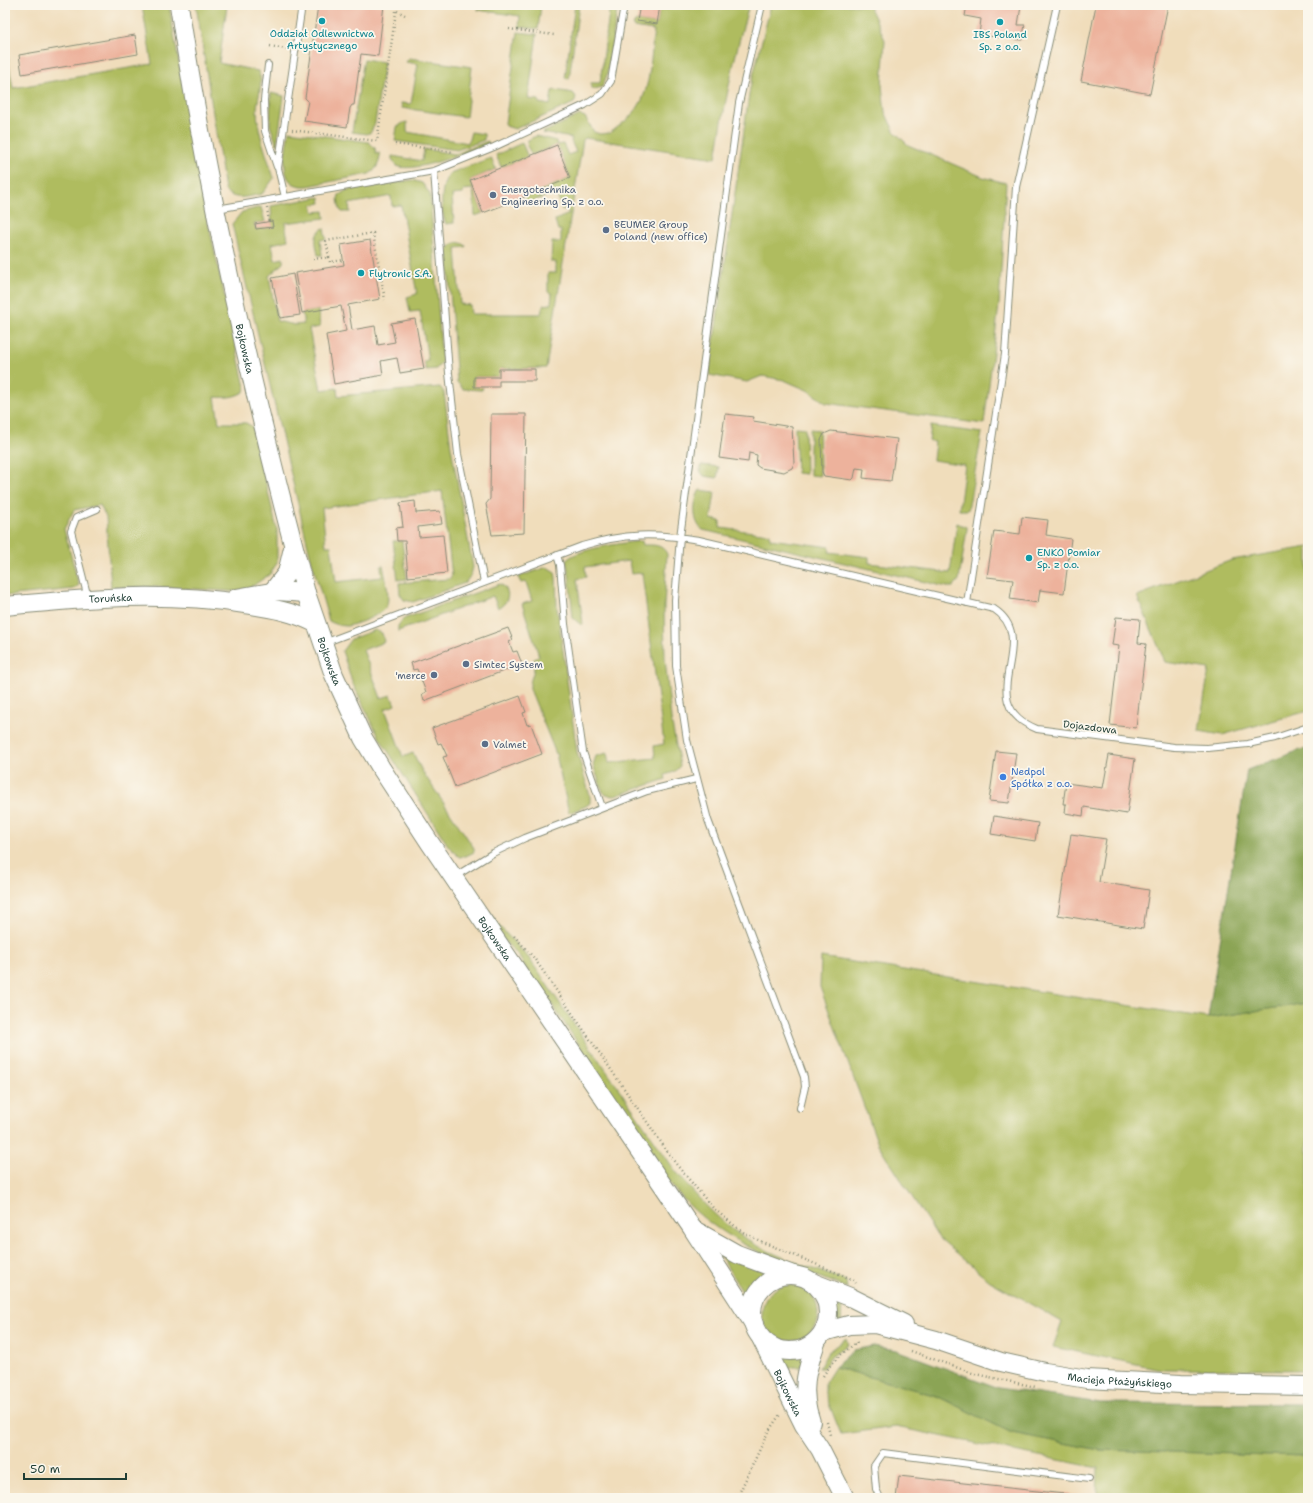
<svg xmlns="http://www.w3.org/2000/svg" width="1313" height="1503" font-family="'Shantell Sans',sans-serif">
<style>
.green{fill:#afbc5e;stroke:#677c49}
.forest{fill:#8ba455;stroke:#557044}
.building{fill:#edb29c}
.lines{fill:none;stroke-linecap:round;stroke-linejoin:round}
.lane-casing{stroke:#888d78;stroke-width:8}
.secondary-casing{stroke:#888d78;stroke-width:20}
.path{stroke:#888d78;stroke-width:2.5;stroke-dasharray:1 3;stroke-linecap:butt}
.lane{stroke:#fff;stroke-width:6}
.secondary{stroke:#fff;stroke-width:18}
.culture-dot{fill:#0f9aa8;stroke:#fbf7ec;stroke-width:1.5}
.service-dot{fill:#5c6f8a;stroke:#fbf7ec;stroke-width:1.5}
.shop-dot{fill:#3f7fe0;stroke:#fbf7ec;stroke-width:1.5}
.labels{text-anchor:middle;dominant-baseline:central;stroke-width:3.5;stroke-linejoin:round;paint-order:stroke}
.culture-label{font-size:10px;fill:#0d838f;stroke:#fbf7ec}
.service-label{font-size:10px;fill:#4e5e75;stroke:#fbf7ec;text-anchor:start}
.street-label{font-size:10px;fill:#1f3d34;stroke:#fbf7ec}
.shop-label{font-size:10px;fill:#366cbe;stroke:#fbf7ec;text-anchor:start}
</style>
<rect width="100%" height="100%" fill="#fbf7ec"/>
<filter id="ink" filterUnits="userSpaceOnUse"><feTurbulence type="fractalNoise" baseFrequency=".025" numOctaves="2"/><feDisplacementMap in="SourceGraphic" scale="8" xChannelSelector="R" yChannelSelector="G"/><feConvolveMatrix kernelMatrix="1 2 1 2 8 2 1 2 1" color-interpolation-filters="sRGB"/></filter>
<filter id="wash" filterUnits="userSpaceOnUse"><feTurbulence type="fractalNoise" baseFrequency=".012" numOctaves="4" result="noise"/><feDisplacementMap in="SourceGraphic" scale="16" xChannelSelector="R" yChannelSelector="G"/><feGaussianBlur stdDeviation="0.9" result="paint"/><feColorMatrix in="noise" values="0 0 0 0 0 0 0 0 0 0 0 0 0 0 0 0 0 1.4 0 .05"/><feComposite in="paint" operator="in"/></filter>
<g filter="url(#wash)">
<rect width="100%" height="100%" fill="#f0ddbb"/>
<path class="green" d="M142,5H169L201,191L245,387L244,392C234,397 227,398 215,397L219,423H246L253,427L277,530V563L270,574L244,592L162,587H111L106,517L100,505L74,510L64,529L78,582L79,585L74,589L5,596V43L13,88L152,64Z
M196,5H234L227,6L219,63L258,71C264,82 258,96 257,108C257,133 267,155 274,178L262,194C250,196 233,202 225,190Z
M479,5H541L538,29L519,27L520,16L478,10Z
M575,5H579L569,79L565,78Z
M610,5H618L607,75L602,87L594,89L591,87V83H600Z
M660,5H749C734,56 724,106 716,158L585,138L583,140L546,368L500,369L499,377H474V386L483,387L482,390L463,389L457,382L447,251C451,243 458,240 465,245L466,247L456,248L460,304L470,305L471,314H541L543,305L551,304L552,293L548,292V273H556V262H551L552,242H561V230H558L555,220L569,214L567,209L562,210L556,192L531,202L521,198L570,178L557,145L532,155L527,146L528,140L536,136L556,141L557,145L563,144L568,155L576,152L571,141L572,138L542,133L580,115L585,117L594,132L600,134L610,133C620,125 631,118 638,107C651,89 651,52 654,30L633,27L634,23L637,21L657,24Z
M771,5H869L885,40L882,86L885,112L894,131L908,145L983,177L1006,183L999,305L984,424L826,403L807,390L784,380L762,376L747,382L709,375L750,88Z
M518,32L537,34L528,99L539,100V103L550,105L552,91L555,90L573,93L576,97L574,103L515,129L506,126L505,123Z
M409,58L472,67L466,117L402,108L401,103L411,104L418,64L406,62Z
M364,59L384,62L375,123L371,132L367,134L352,132Z
M271,93L284,96L277,145L270,125Z
M407,122V132L468,143L471,132L484,134V140L457,150L395,141L397,127L403,123Z
M289,131L369,142L375,148L376,154L380,153C380,162 377,170 369,174L308,186C275,189 286,151 289,131Z
M488,141V144C471,151 413,174 397,166L392,159V156L422,161L424,149L456,154Z
M522,143L528,157L501,167L496,155Z
M491,158L496,169L470,180L483,213L475,216L473,189L463,190V194L452,195L454,223L446,224C440,211 440,184 450,173Z
M412,180L422,183L430,194L442,363L436,369L426,370L424,361L428,360L420,311L410,312L407,297L417,294L401,205L392,206L391,196L349,204L350,212H342L340,210L338,199L339,195L347,190Z
M320,197L321,203L312,205L314,212L324,211L325,218L285,223L288,240L272,244L275,260L283,258V263L269,276L277,321L295,325L304,324L302,313L318,310L320,327L309,329L321,390L337,388L338,396L440,387L444,392L451,447L473,567L471,575L465,583L413,602L404,600L400,594L399,583L449,579L452,576L442,491L322,508L326,546H331L336,582L382,577L381,566L383,565C385,577 390,594 387,605C383,615 357,624 347,626C341,626 334,624 329,621L311,559L232,224L242,212L261,207L265,222L254,223L256,229L272,227L271,206Z
M324,228L326,239L320,240L322,255H318C316,244 312,234 324,228Z
M931,426L982,433L968,510H959L965,465L933,460L935,442L929,441Z
M795,427L805,428L806,474L797,473Z
M810,429L819,430L820,476L810,475Z
M701,465L719,467L717,478L704,476L700,471Z
M700,490L715,492L711,519L720,521V528L770,534V539L830,547L829,552L869,557V563L950,573L957,523L966,527L967,529L959,580L953,587H947L703,530C692,523 693,500 700,490Z
M393,541H402L407,579L398,580Z
M642,541L643,545C654,545 662,544 667,554L664,607L665,658L671,719L680,766L674,772L665,775L666,779L615,796L606,795L603,792L593,765L596,756L607,753L609,763L655,758L654,746L664,744L642,573L631,574L629,561L585,567L586,577L577,579L583,624H580L573,618L569,574L566,561C573,549 628,542 642,541Z
M1308,547V711L1222,735L1199,731L1209,669L1165,662L1137,596L1232,560Z
M547,567L555,572L556,578L557,607L577,752L590,796V803L586,806L569,813L556,754L530,689C529,678 536,673 534,659L539,656L522,604L532,601L526,582L521,583L518,577Z
M500,584C512,590 509,603 498,608L493,596L398,631V626L403,619Z
M375,630L382,633L384,642L363,650L381,698L391,695L395,705L385,709L403,757L413,753L422,771L474,848V852L466,856L459,857L449,847L379,737L353,684L342,651L351,639Z
M473,892L476,894L499,926L528,957L674,1169C700,1201 728,1232 766,1250C792,1262 820,1271 846,1281L847,1288C787,1264 721,1244 678,1193C661,1173 647,1150 632,1128L633,1125L538,984H535L518,955L505,942Z
M821,957L1208,1018L1308,1003V1370L1161,1369L1053,1347L1062,1322L990,1281L938,1237L878,1144L820,987Z
M714,1245L770,1274L758,1286L749,1303Z
M762 1313a28 28 0 1 1 56 0a28 28 0 1 1-56 0Z
M831,1299L842,1302L841,1321L832,1325L833,1311Z
M846,1338L848,1344L831,1357L823,1368H819L828,1352Z
M807,1353L801,1367H793L785,1371L776,1354C787,1357 796,1357 807,1353Z
M835,1367L937,1396L1012,1433L1100,1450L1308,1456V1498H1097L1098,1468L896,1427L841,1434L825,1394V1383Z"/>
<path class="forest" d="M1308,747V1003L1208,1018L1247,770Z
M873,1346L896,1350L999,1388L1100,1403L1308,1404V1456L1100,1450L1012,1433L937,1396L835,1367L854,1350Z"/>
<g id="blocks">
<path class="building" d="M318,5H384L378,56L361,54L354,105H352L350,108L347,127L304,121L308,101L305,98Z
M640,5H660L657,24L637,21Z
M967,5H1028L1027,7L1021,6L1018,25H1025L1022,40L979,35L981,19L965,16Z
M1096,5H1168L1150,94L1081,81Z
M135,35L138,54L22,74L19,55Z
M557,145L570,178L519,199L516,206L509,203L483,213L470,180Z
M272,221L273,227L256,229L255,224Z
M370,240L380,299L348,305L352,330L375,326L378,345L395,342L391,323L415,319L424,369L400,373L397,358L381,361L383,375L334,384L326,335L346,331L341,306L302,313L295,273L344,265L341,245Z
M293,274L300,315L280,318L272,278Z
M499,369H535V381H499V387H474V377H499Z
M491,414H526L524,533L492,535L486,504L490,499Z
M725,414L754,417L753,421L792,427L794,463L792,468L784,472L760,468L756,465L757,455L749,453L748,462L719,458Z
M831,431L897,439L891,481L863,478L864,469L856,468L854,478L852,480L824,476L822,472L821,440L824,434Z
M415,501L416,513L440,511L442,524L418,527L419,537L443,535L447,573L408,577L405,541H397L396,528L403,527L400,503Z
M1022,517L1048,520L1046,535L1071,539L1064,593L1040,590L1038,603L1010,599L1013,580L987,577L994,531L1020,534Z
M1116,617L1140,619L1138,643L1146,644L1136,728L1110,725L1119,646L1112,645Z
M508,628L513,640L509,642L513,652L517,651L522,664L424,701L422,694L426,692L417,669L413,670L411,663Z
M520,696L526,712L523,713L527,725L531,724L542,754L455,787L443,757L447,756L441,743L438,744L432,728Z
M996,751L1016,753L1009,803L989,801Z
M1109,755L1135,759L1127,814L1084,807L1083,816L1065,813L1066,804H1063L1066,783L1103,788Z
M994,816L1038,823L1035,841L991,834Z
M1071,834L1106,839L1099,882L1149,890L1143,929L1058,915Z
M899,1476L1083,1496L1082,1498H896Z"/>
</g>
</g>
<g filter="url(#ink)">
<use href="#blocks" fill-opacity="0" stroke="#888d78" stroke-width="1"/>
<g class="lines">
<g class="lane-casing">
<path id="lane" d="M762,5L739,103L680,537L675,600L676,666L687,740L708,820L804,1077L805,1087L800,1108
M268,65L264,100L265,131L277,167
M434,171L449,373L458,454L484,582
M285,197L278,168L302,5
M217,209L434,171L494,147L585,105L602,94L611,81L624,5
M557,555L560,565L565,624L583,752L602,807
M88,598L71,531L76,518L97,509
M967,603L1005,354L1016,187L1057,5
M324,643L582,546C626,533 654,533 699,540L994,609C1043,641 969,702 1037,729L1174,747L1207,748L1248,744L1275,738L1308,727
M454,877L493,853L525,838L647,791L696,779
M880,1498L876,1489L874,1466L883,1453L1089,1479"/>
</g>
<g class="secondary-casing">
<g id="secondary">
<path id="s1" d="M179,5C209,204 254,399 306,593L334,675L363,738L381,768L430,843L692,1228L754,1324"/>
<path d="M272,592L287,573L293,548"/>
<path d="M236,598L277,591L306,593"/>
<path id="s2" d="M5,606C88,598 161,591 245,604C270,608 292,611 315,623"/>
<path d="M696,1231L737,1254L793,1275"/>
<circle cx="790" cy="1313" r="38"/>
<path d="M814,1283L850,1297L904,1324"/>
<path id="s3" d="M823,1332L849,1325L875,1324L936,1340L1001,1362L1045,1372L1087,1379L1181,1384L1308,1386"/>
<path id="s4" d="M761,1338L804,1425L820,1449L845,1498"/>
<path d="M811,1422C800,1390 806,1371 817,1340"/>
</g>
</g>
<path class="path" d="M397,11L405,15
M509,29L554,35
M270,46L286,49
M292,130L377,141L397,5
M395,144L454,152
M267,208L269,222
M329,257L330,262L344,260
M313,259L329,257L326,241L373,233L385,300
M514,936L534,958L676,1164L713,1208L741,1231L760,1241L854,1280L856,1283
M911,1351L975,1374L1036,1387
M823,1376C832,1362 842,1352 857,1343L856,1340
M827,1422L830,1435
M737,1498L768,1432L781,1413"/>
<use href="#lane" class="lane"/>
<use href="#secondary" class="secondary"/>
</g>
</g>
<g class="culture-dot">
<circle cx="322" cy="21" r="4"/>
<circle cx="1000" cy="22" r="4"/>
<circle cx="361" cy="273" r="4"/>
<circle cx="1029" cy="558" r="4"/>
</g>
<g class="service-dot">
<circle cx="493" cy="195" r="4"/>
<circle cx="606" cy="230" r="4"/>
<circle cx="466" cy="664" r="4"/>
<circle cx="434" cy="675" r="4"/>
<circle cx="485" cy="744" r="4"/>
</g>
<circle class="shop-dot" cx="1003" cy="777" r="4"/>
<g class="labels">
<g class="culture-label">
<text x="322" y="33">Oddział Odlewnictwa<tspan x="322" dy="12">Artystycznego</tspan></text>
<text x="1000" y="34">IBS Poland<tspan x="1000" dy="12">Sp. z o.o.</tspan></text>
<text x="369" y="273" text-anchor="start">Flytronic S.A.</text>
<text x="1037" y="552" text-anchor="start">ENKO Pomiar<tspan x="1037" dy="12">Sp. z o.o.</tspan></text>
</g>
<g class="service-label">
<text x="501" y="189">Energotechnika<tspan x="501" dy="12">Engineering Sp. z o.o.</tspan></text>
<text x="614" y="224">BEUMER Group<tspan x="614" dy="12">Poland (new office)</tspan></text>
<text x="474" y="664">Simtec System</text>
<text x="426" y="675" text-anchor="end">'merce</text>
<text x="493" y="744">Valmet</text>
</g>
<g class="street-label">
<text stroke="none"><textPath href="#s1" startOffset="350">Bojkowska</textPath></text>
<text stroke="none"><textPath href="#s2" startOffset="106">Toruńska</textPath></text>
<text stroke="none"><textPath href="#s1" startOffset="674">Bojkowska</textPath></text>
<text transform="translate(1090 727) rotate(7)">Dojazdowa</text>
<text stroke="none"><textPath href="#s1" startOffset="998">Bojkowska</textPath></text>
<text stroke="none"><textPath href="#s3" startOffset="305">Macieja Płażyńskiego</textPath></text>
<text stroke="none"><textPath href="#s4" startOffset="61">Bojkowska</textPath></text>
</g>
<g class="shop-label">
<text x="1011" y="771">Nedpol<tspan x="1011" dy="12">Spółka z o.o.</tspan></text>
</g>
</g>
<rect width="1313" height="1503" fill="none" stroke="#fbf7ec" stroke-width="20"/>
<path d="M24 1473v6h102v-6" fill="none" stroke="#1f3d34" stroke-width="2"/>
<text x="30" y="1473" font-size="12" fill="#1f3d34" stroke="#fbf7ec" stroke-width="3" paint-order="stroke">50 m</text>
</svg>
